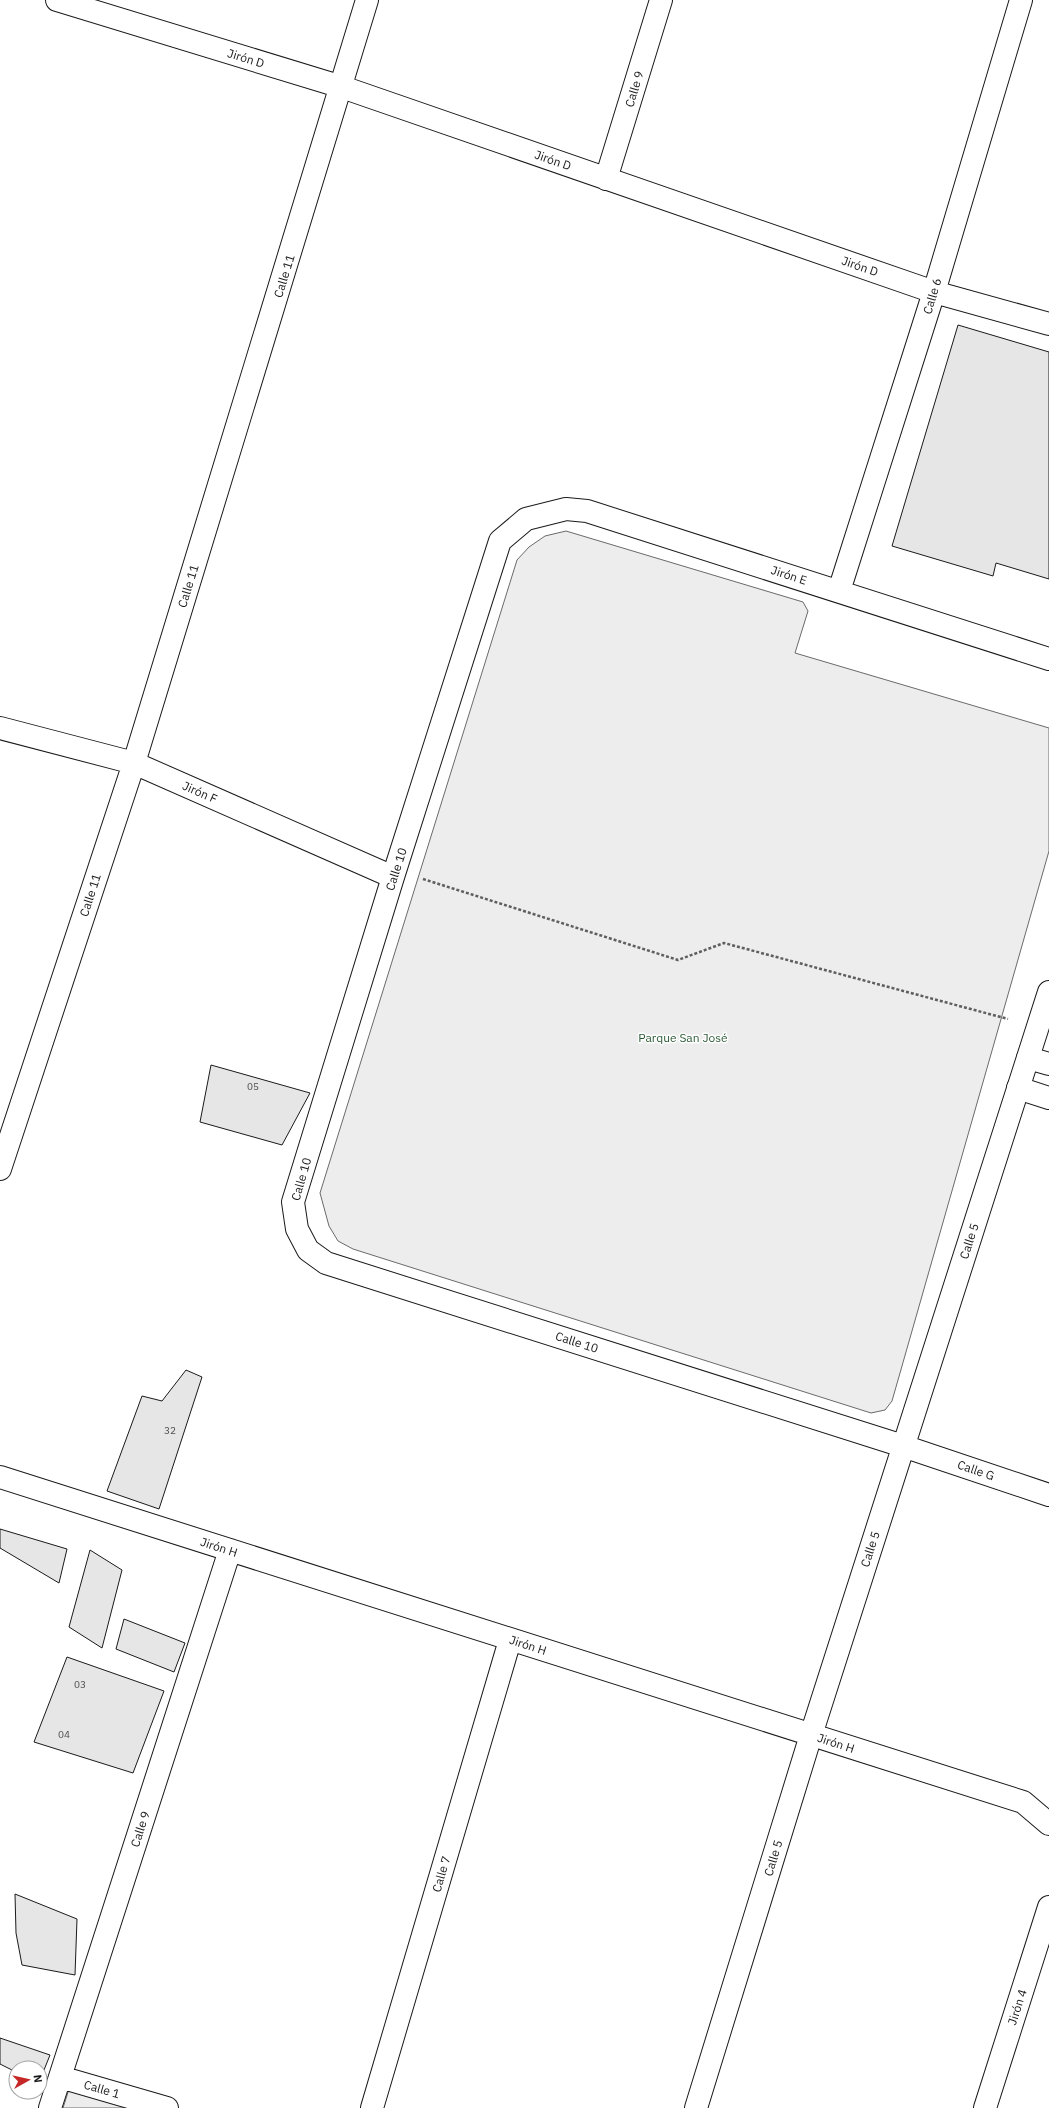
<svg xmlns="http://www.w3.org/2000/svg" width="1049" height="2108" font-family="'IBM Plex Sans',sans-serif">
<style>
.built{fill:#ededed;stroke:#6a6a6a}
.building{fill:#e6e6e6;stroke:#1a1a1a}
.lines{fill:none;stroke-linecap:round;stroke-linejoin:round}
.minor-casing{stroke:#1a1a1a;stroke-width:24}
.tertiary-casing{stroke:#1a1a1a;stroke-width:24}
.path{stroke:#5f5f5f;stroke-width:2.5;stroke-dasharray:3 2;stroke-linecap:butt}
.minor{stroke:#fff;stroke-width:22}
.tertiary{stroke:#fff;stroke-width:22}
.labels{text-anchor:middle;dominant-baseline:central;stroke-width:3;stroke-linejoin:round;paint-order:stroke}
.number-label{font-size:10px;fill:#4d4d4d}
.street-label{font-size:12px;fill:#1a1a1a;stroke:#fff}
.park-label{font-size:12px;fill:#2b5a34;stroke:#fff}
</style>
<rect width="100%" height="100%" fill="#fff"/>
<path class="built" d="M566,531L803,602L808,611L795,653L1049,728V851L892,1401L885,1410L871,1413L353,1249L338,1241L329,1226L320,1193L517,560L529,547L545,536Z
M69,2089L130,2108H63Z"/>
<path class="building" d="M958,325L1049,352V579L996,563L993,576L892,546Z
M211,1065L310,1093L282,1145L200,1122Z
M186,1370L202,1377L159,1509L107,1491L142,1396L162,1401Z
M0,1529L67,1549L59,1583L0,1548Z
M90,1550L122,1570L102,1648L69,1627Z
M124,1619L185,1643L174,1672L116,1649Z
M67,1657L164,1691L133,1773L34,1742Z
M15,1894L77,1919L75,1975L22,1965L16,1933Z
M0,2038L50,2055L40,2080V2068H16V2072L0,2064Z"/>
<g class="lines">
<g class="minor-casing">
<path id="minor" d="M57,0L342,87L934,292L1049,324
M606,179L661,0
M839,591L934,292L1021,0
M1049,659L587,511L566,509L526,519L500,541L393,877L293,1202L297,1229L308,1250L326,1263L903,1446L1049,1495
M0,728L134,763L393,877
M0,1169L134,763L367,0
M0,1477L1023,1802L1049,1824
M60,2077L167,2108
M50,2108L230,1550
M372,2108L510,1640
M696,2108L811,1735L1049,992
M985,2108L1049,1907"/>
</g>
<g class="tertiary-casing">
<path id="tertiary" d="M1028,1058L1049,1064
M1018,1088L1049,1098"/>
</g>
<path class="path" d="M423,879L678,960L724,943L1008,1019"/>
<use href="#minor" class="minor"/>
<use href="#tertiary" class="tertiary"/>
</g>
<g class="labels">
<g class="number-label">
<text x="253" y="1086">05</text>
<text x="170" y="1430">32</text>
<text x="80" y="1684">03</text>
<text x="64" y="1734">04</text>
</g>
<g class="street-label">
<text transform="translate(246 58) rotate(17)">Jirón D</text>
<text transform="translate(634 89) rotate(-73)">Calle 9</text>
<text transform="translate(553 160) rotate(19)">Jirón D</text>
<text transform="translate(860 266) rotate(19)">Jirón D</text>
<text transform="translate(284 276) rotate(-73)">Calle 11</text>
<text transform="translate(932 296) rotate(-73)">Calle 6</text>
<text transform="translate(789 575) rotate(18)">Jirón E</text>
<text transform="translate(188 586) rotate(-73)">Calle 11</text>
<text transform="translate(200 792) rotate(24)">Jirón F</text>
<text transform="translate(396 869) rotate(-72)">Calle 10</text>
<text transform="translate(90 895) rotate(-72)">Calle 11</text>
<text transform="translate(301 1179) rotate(-74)">Calle 10</text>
<text transform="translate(969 1241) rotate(-72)">Calle 5</text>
<text transform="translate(577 1342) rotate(18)">Calle 10</text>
<text transform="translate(976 1470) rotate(19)">Calle G</text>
<text transform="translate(219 1547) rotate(18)">Jirón H</text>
<text transform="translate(870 1549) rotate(-72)">Calle 5</text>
<text transform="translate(528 1645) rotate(18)">Jirón H</text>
<text transform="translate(836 1743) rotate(18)">Jirón H</text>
<text transform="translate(140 1829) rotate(-72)">Calle 9</text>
<text transform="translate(773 1858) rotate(-73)">Calle 5</text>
<text transform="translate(441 1874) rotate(-74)">Calle 7</text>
<text transform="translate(1017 2007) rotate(-72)">Jirón 4</text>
<text transform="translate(102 2089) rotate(16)">Calle 1</text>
</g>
<g class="park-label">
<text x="683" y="1037">Parque San José</text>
</g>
</g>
<g transform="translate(28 2080) rotate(82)"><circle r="19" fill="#ffffff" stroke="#a3a3a3"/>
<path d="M0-3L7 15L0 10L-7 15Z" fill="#c62828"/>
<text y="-6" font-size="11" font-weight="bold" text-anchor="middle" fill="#1a1a1a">N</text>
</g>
</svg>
